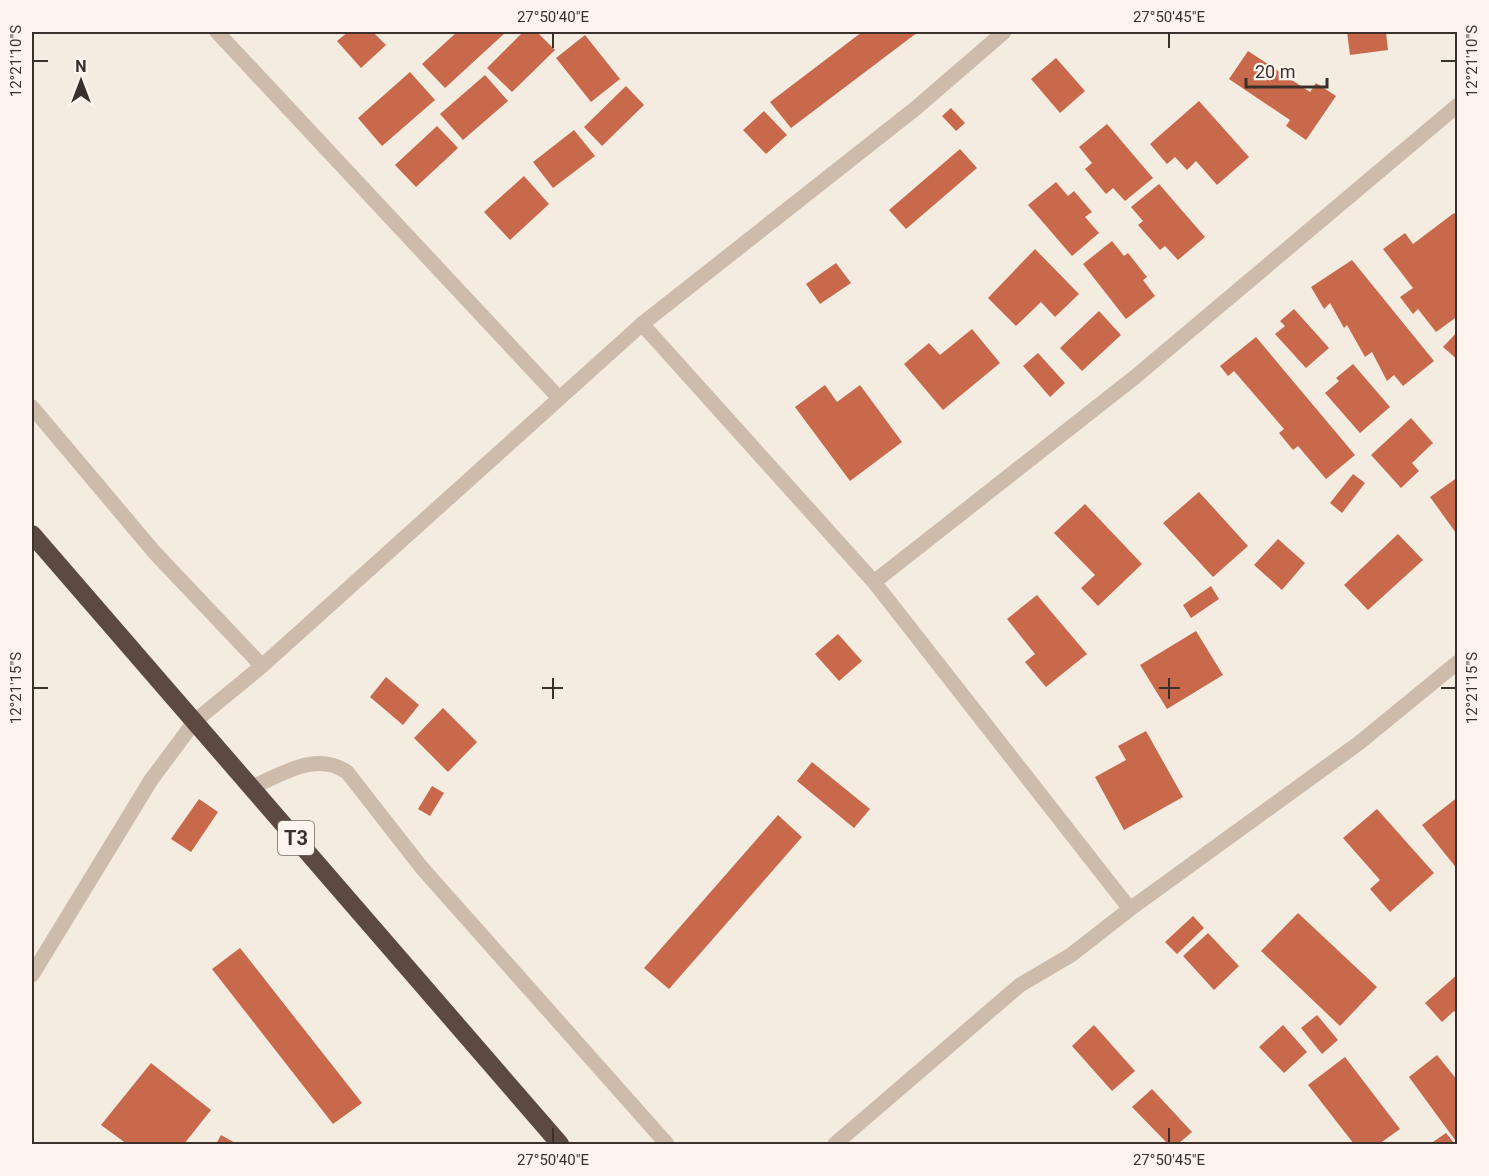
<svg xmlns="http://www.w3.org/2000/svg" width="1489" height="1176" font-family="Roboto,sans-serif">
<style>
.building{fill:#c8694b}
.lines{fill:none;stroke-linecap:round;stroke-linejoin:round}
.minor{stroke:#cdbbac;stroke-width:15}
.highway{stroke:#5c4a42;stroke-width:18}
.ticks{fill:none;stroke:#3b302b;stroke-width:2}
.labels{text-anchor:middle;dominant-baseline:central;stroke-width:4.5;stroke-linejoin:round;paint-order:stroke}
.shield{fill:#fbf5ee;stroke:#756b66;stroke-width:1.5}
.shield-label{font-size:20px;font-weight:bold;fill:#3b302b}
.neatline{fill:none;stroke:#3b302b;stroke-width:2}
.ticks-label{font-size:15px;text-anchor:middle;fill:#3b302b}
</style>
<rect width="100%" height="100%" fill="#f4ebe1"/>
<path class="building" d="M348,32H373L386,45L361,68L337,41Z
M457,32H506L445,88L422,64Z
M523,32H537L555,50L512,92L487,68Z
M862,32H918L791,128L770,102Z
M1347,32H1386L1388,50L1350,55Z
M585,35L620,79L591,102L556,58Z
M1248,51L1310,92L1316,83L1336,96L1306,140L1286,126L1290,120L1229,79Z
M1056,58L1085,91L1060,113L1031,79Z
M410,72L435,100L382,146L358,118Z
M485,75L508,101L463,140L440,114Z
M626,86L644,105L602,146L584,127Z
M1199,101L1249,157L1217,185L1196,161L1187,170L1175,157L1167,164L1150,144Z
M951,108L965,123L956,131L942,116Z
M764,111L787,135L766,154L743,130Z
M1107,124L1153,178L1125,201L1113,188L1106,194L1085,169L1092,163L1079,147Z
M437,126L458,148L416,187L395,165Z
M574,130L595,156L553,188L533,162Z
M960,149L977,168L906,229L889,210Z
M524,176L549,204L510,240L484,212Z
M1056,182L1068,196L1074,191L1092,212L1085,217L1099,233L1072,256L1028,205Z
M1159,184L1205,237L1178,260L1165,246L1160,250L1138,225L1143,221L1131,207Z
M1454,213L1458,218V249L1455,251L1458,255V316L1436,332L1418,309L1413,314L1400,297L1413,288L1383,249L1405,233L1413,244Z
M1112,241L1124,256L1128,253L1147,277L1143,280L1155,296L1126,319L1083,264Z
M1035,249L1079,294L1055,317L1041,302L1016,326L988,298Z
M1352,260L1434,361L1403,386L1394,375L1387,381L1372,352L1365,357L1347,325L1344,328L1330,303L1324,309L1311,287Z
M836,263L851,283L820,304L806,284Z
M1294,309L1329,348L1306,368L1275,334L1285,326L1280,321Z
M1099,311L1121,335L1082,371L1060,348Z
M972,329L1000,363L943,410L904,364L929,343L940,355Z
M1458,331V360L1443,347Z
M1256,337L1355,455L1326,479L1298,446L1293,450L1279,433L1284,429L1234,371L1228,376L1220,366Z
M1038,353L1065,383L1050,397L1023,366Z
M1353,364L1390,407L1360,433L1325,393L1339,381L1336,378Z
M825,385L837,402L860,385L902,442L850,481L795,407Z
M1411,418L1433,443L1412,463L1419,471L1401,488L1371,455Z
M1353,474L1365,483L1342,513L1330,503Z
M1458,477V532L1456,533L1430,497Z
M1199,492L1248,546L1213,577L1163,523Z
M1085,504L1142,564L1098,606L1081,588L1095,575L1054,533Z
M1398,534L1423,560L1368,610L1344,585Z
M1278,539L1305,563L1282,590L1254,565Z
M1211,586L1219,599L1191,618L1183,605Z
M1037,595L1087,654L1046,687L1025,662L1035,654L1007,619Z
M1196,631L1223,675L1167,709L1140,665Z
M838,634L862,661L839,681L815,654Z
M386,677L419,705L403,725L370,697Z
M443,708L477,742L448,772L414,738Z
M1146,731L1183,797L1124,830L1095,777L1126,760L1118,746Z
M812,762L870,809L854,828L797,781Z
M432,786L444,793L430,816L418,809Z
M1458,797V870L1422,825Z
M199,799L218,812L191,852L171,839Z
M1377,809L1434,873L1390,912L1370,889L1380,880L1343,838Z
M778,815L802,837L669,989L644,968Z
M1298,913L1377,987L1340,1026L1261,951Z
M1193,916L1204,928L1177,954L1165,942Z
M1208,933L1239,966L1214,990L1183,956Z
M240,948L362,1103L333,1124L212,969Z
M1458,974V1015L1454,1011L1442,1022L1425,1003Z
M1317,1015L1338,1040L1322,1054L1301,1028Z
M1094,1025L1135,1071L1112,1091L1072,1046Z
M1283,1025L1307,1052L1284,1073L1259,1047Z
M1437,1055L1458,1081V1144L1409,1077Z
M1345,1057L1400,1129L1379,1144H1354L1308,1085Z
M151,1063L211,1110L184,1144H127L101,1125Z
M1152,1089L1192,1132L1178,1144H1168L1132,1107Z
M1446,1133L1455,1144H1430Z
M221,1135L237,1144H216Z"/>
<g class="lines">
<path class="minor" d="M217,32L559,398
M642,324L874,582L1130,909
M32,407L155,553L262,666
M874,582L1135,377L1458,105
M252,787C283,774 316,751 347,772L422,868L667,1144
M32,975L151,780L195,721L262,666L642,324L916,108L1004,32
M835,1144L1020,985L1071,955L1130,909L1359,743L1458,662"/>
<path class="highway" d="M32,534L560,1144"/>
</g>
<path class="ticks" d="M553,33V48M1169,33V48M33,61H48M1441,61H1456M553,678V699M1169,678V699M33,688H48M542,688H563M1159,688H1180M1441,688H1456M553,1128V1143M1169,1128V1143"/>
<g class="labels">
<rect class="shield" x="278" y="821" width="36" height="34" rx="4.5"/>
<g class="shield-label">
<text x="296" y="838">T3</text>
</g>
</g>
<rect width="1489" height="1176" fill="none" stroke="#fbf5ee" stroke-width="66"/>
<g transform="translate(81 81)" stroke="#fbf5ee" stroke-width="4.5" paint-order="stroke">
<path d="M0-4.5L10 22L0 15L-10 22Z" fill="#3b302b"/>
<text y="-9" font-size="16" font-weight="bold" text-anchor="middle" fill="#3b302b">N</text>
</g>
<path d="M1246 78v9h81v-9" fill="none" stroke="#3b302b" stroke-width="3"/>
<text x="1255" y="78" font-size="18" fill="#3b302b" stroke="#fbf5ee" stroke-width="4.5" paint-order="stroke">20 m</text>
<rect x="33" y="33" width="1423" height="1110" class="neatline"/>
<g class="ticks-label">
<text x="553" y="22">27°50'40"E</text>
<text x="1169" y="22">27°50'45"E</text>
<text transform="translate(16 61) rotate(-90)" y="5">12°21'10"S</text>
<text transform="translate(1472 61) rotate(-90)" y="5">12°21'10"S</text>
<text transform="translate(16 688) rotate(-90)" y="5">12°21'15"S</text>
<text transform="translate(1472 688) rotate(-90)" y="5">12°21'15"S</text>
<text x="553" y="1165">27°50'40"E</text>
<text x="1169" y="1165">27°50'45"E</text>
</g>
</svg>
